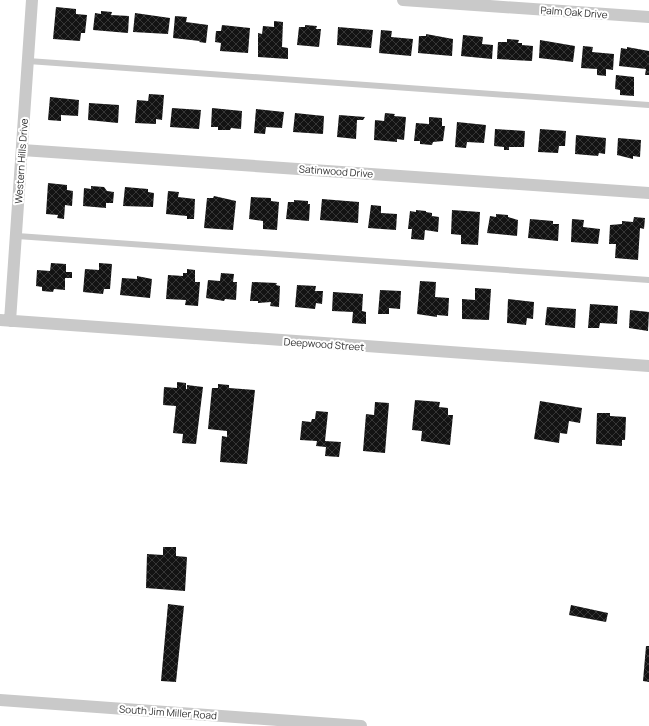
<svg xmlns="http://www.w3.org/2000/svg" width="649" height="726" font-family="Manrope,sans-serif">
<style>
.building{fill:url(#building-cross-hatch)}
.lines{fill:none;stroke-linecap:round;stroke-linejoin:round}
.service{stroke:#c9c9c9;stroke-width:6}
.minor{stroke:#c9c9c9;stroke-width:12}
.labels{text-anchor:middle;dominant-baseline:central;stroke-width:4;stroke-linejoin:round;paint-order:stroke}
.street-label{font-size:10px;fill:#2c2c2c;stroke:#fff}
</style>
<defs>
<pattern id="building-cross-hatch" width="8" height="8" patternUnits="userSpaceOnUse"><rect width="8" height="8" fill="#131313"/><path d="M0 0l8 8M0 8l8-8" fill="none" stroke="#363636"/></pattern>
</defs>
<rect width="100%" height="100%" fill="#fff"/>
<path class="building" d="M56,7L76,9V14L87,15L85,33H81L80,41L53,39Z
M101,11L112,12L111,15L129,16L128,33L93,30L95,13L101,14Z
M135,13L170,18L168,34L133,32Z
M175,16L187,17L186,22L208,25L206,43L199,42L200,41L173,38Z
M274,21L283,22L282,47L288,48V59L258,57V33L262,34L263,26L274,27Z
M222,25L250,28L248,53L220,51L221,43L215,42L216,31H221Z
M305,25L317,26L316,29H321L319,47L297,45L299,27H305Z
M338,27L373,30L371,48L337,45Z
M381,30L392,31L391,37L413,39L411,56L379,53Z
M426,34L453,39L452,56L418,53L419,36H426Z
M463,35L483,37L482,44L493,45L492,59L461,56Z
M507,39L519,40L518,43H522V45L533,46L532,61L497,59L498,42H507Z
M540,40L575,46L573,62L539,58Z
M583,46L593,47L592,52L614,54L613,70L606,69V76L597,75V69L581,68Z
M627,47L649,51V75H645L646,69L619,66L621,48L627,49Z
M616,75L634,77V96L620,95V90L615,89Z
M149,94L164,95L162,120L156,119V124L135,123L137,100L148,101Z
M50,97L79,100L78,116L61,115V121L48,120Z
M89,103L119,105L118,123L88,120Z
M172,108L201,110L199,129L170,127Z
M212,108L242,111L241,129L231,128L230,130H218V127H211Z
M256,109L284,112L282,128L266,127L265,134L254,133Z
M295,113L324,116L323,134L293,132Z
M385,113L395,114L394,116L406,117L404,140L397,139V142L374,140L375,120L384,121Z
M339,115L365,117L363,120H357L356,139L337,137Z
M429,117L442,118V126H445L443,141L433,142L432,145L420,144V141H414L416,123L429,124Z
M457,122L486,125L484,143L467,142L466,148L455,147Z
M495,129L525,131L524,147H509V150H504V147L494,146Z
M540,129L566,131L565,146H559L558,153L538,152Z
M576,135L606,138L605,154L599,153L598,156L575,154Z
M618,138L641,140L640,157L633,156V159L617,155Z
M48,183L67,185V190L73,191L72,206L65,205L64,219L57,218L58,215L46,214Z
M91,186L104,187L107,191L114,192L113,203H106V208L83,206L84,188L91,189Z
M125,187L148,189V192L154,193L153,207L123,206Z
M168,191L179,192L178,197L195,199L194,219H187V216L166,214Z
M214,196L236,201L233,230L204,228L207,198H213Z
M251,197L271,198V201L279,202L277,230L263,229V221L249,219Z
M322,199L359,202L358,223L320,220Z
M294,200L308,201V204H310L309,221L286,219L288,202H294Z
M371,205L381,206V213L397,214L396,230L368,228Z
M416,210L426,211V212L432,213V216L439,217L438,232L425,230L424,240L411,239L412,229H408L410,211L416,212Z
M452,210L480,212L478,245L461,244V235L451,234Z
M496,214L508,215V217L518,220L517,236L487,233L490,216L496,217Z
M634,217L645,218L644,229L640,228L638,260L615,258L616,244H609L610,225L622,224V221L633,222Z
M530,219L553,221V224H559L558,241L528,238Z
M572,219L584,220L583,227L600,229L598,244L571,242Z
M51,263L66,264V272H72V278H65V290L54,289L53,292L42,291V287L36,286L37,270L50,271Z
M99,263L112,264L110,289H104L103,294L83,292L85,269L99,270Z
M187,269L195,270V282H200L198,306L185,305L186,300L166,299L168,275L183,276V273H187Z
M221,273L234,274L233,282H237L236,300L225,299L224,301L206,298L208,280L220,281Z
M137,276L152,279L150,298L120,295L122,278L137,279Z
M420,281L436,282L435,297L449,298L448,316L437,315V317L417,314Z
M252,282L277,283L276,285L280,286L279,307L270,306L271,302L258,303V301H250Z
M297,285L316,286L315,291H323L322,304L316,303L315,309L295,307Z
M475,288L491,289L489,320L462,319V299L475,300Z
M380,290L401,291L400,309L389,308V314H378Z
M333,292L363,294L362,311L366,312V324L352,323L353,312L332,311Z
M508,299L534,302L533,319L527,318L526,325L507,323Z
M590,304L618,306L617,324L600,323L599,328H588Z
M547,307L576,309L575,328L545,325Z
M630,310L649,312L648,331L629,328Z
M177,382L186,383V389H187V385L203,387L196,444L182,443L183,434L173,433L176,406L163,405L164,387L177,388Z
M218,384L229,385V388L255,390L247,464L220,462L222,436L227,437V431L208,429L212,388H218Z
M415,400L440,402L439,407L448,408V415H453L450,445L421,441L422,431L412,430Z
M540,401L582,408L580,423L569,421L567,434L560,433L559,443L534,439Z
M375,402L389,403L385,453L363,451L366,414L374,415Z
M316,411L328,412L325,441L341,442L339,457L325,456L326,447L316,446L317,441L300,440L302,421L311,422L312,419H315Z
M597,413H610V416L626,417L625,440H622V446L596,444Z
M163,547H176V556L187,557L185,591L146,588L147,554L163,555Z
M168,604L184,606L176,682L161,681Z
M571,605L608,613L606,622L569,615Z
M646,646H649V682L643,681Z"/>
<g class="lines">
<path class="service" d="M28,61L649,105
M17,236L649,280"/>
<path class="minor" d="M403,0L649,17
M22,150L649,193
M0,320L649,366
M10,321L32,0
M0,700L361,726"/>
</g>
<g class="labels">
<g class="street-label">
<text transform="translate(574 12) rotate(4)">Palm Oak Drive</text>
<text transform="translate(21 161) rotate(-86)">Western Hills Drive</text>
<text transform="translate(336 171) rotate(4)">Satinwood Drive</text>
<text transform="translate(324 344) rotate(4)">Deepwood Street</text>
<text transform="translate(168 712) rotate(4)">South Jim Miller Road</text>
</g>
</g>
</svg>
